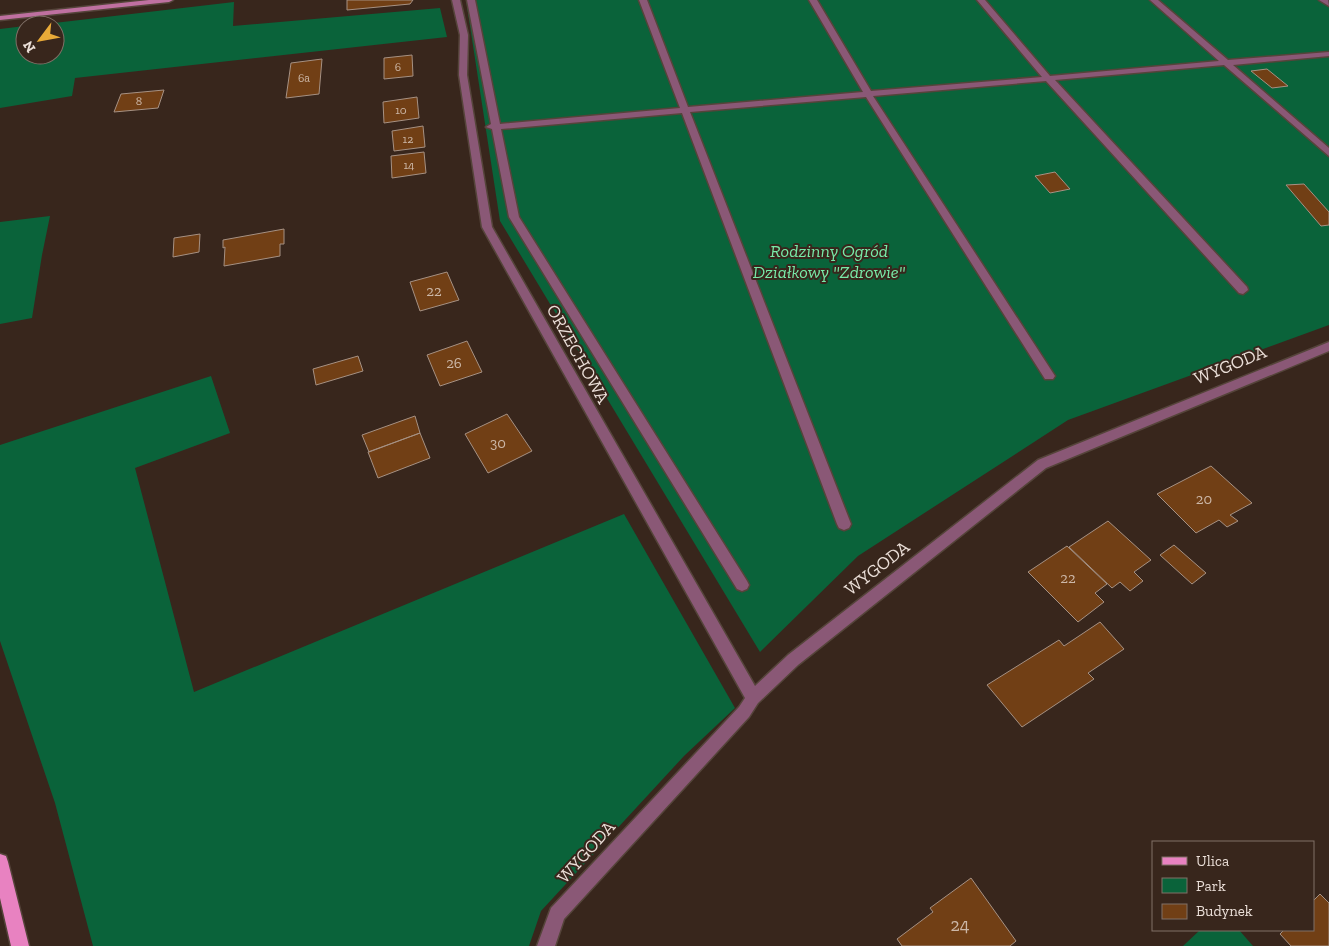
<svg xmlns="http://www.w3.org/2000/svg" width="1329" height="946" font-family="'Zilla Slab',serif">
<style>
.green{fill:#0a633a}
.building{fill:#713f15;stroke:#a69183}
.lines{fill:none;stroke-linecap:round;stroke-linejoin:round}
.lane-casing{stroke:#55443a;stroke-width:3}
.street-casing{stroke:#55443a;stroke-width:3}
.secondary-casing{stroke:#55443a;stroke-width:3}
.primary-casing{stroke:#55443a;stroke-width:3}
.lane{fill:#8a5876;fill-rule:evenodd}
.street{fill:#8a5876;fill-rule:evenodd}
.secondary{fill:#bf70a0;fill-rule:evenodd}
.primary{fill:#e882c1;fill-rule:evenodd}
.labels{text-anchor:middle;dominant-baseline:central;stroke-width:4;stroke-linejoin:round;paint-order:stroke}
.far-number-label{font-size:12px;fill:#ccb7a7}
.number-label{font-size:15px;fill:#ccb7a7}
.park-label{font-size:18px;font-style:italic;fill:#78eaa8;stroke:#38261c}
.street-label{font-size:18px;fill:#ebdfd8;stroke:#38261c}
.near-number-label{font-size:18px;fill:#ccb7a7}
</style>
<rect width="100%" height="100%" fill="#38261c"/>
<path class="green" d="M466,0H1329V325L1068,420L858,556L760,652L500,221Z
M234,2L233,26L440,8L447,37L75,78L72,96L0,108V29L25,26V55H55V25H37Z
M50,216L42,255L32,318L0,324V222Z
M211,376L230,433L135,468L194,692L624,514L735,708L684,756L541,911L529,946H93L55,803L0,641V445Z
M1200,930H1239L1253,946H1183Z"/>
<path class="building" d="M347,0H413L410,4L347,10Z
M412,55L413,76L384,79V58Z
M322,59L319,94L286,98L291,63Z
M1267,69L1288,86L1272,88L1251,71Z
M164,90L158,108L114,112L121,94Z
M417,97L419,118L384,123L383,102Z
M423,126L425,147L394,151L392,131Z
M424,152L426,173L392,178L391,156Z
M1055,172L1070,189L1050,193L1035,176Z
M1304,184L1329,212V225L1321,226L1286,185Z
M284,229V244H280V256L224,266L225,247L223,248V240Z
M200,234L199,252L173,257L174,238Z
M447,272L459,300L420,311L410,282Z
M467,341L482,372L440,386L427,355Z
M358,356L363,371L316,385L313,369Z
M507,414L532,451L488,473L465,434Z
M415,416L420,433L369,452L362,435Z
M420,433L430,458L378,478L368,452Z
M1211,466L1252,503L1230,515L1238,521L1227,527L1219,520L1196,533L1157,494Z
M1108,521L1151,560L1134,572L1143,581L1130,591L1120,582L1112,588L1069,547Z
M1174,545L1206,573L1192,584L1160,555Z
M1067,546L1107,584L1095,593L1104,602L1078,622L1028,572Z
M1100,622L1124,649L1088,673L1094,679L1022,727L987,685L1059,640L1064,646Z
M971,878L1016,941L1010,946H902L897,939L933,912L930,908Z
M1320,894L1329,903V946H1291L1280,934L1284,930H1313V901Z"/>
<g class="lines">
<g class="lane-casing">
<path id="lane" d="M467,0H475L500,124L680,108L639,0H647L688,107L863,92L809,0H817L871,91L1042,77L977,0H985L1050,76L1219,61L1150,0H1158L1228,60L1329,52V56L1233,65L1329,148V156L1224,65L1055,80L1247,287L1248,290L1243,294L1239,293L1046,81L873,96L1053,373L1055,376L1053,379H1045L866,97L690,112L851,524L849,528L844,530L839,528L837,524L682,113L501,129L519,217L747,581L749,585L747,589L742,591L737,589L509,217L492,129L486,127L491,124Z
M1319,0H1328L1329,6Z"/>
</g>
<g class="street-casing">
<path id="street" d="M452,0H460L468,35L467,75L492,227L755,686L788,655L1038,460L1329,342V351L1046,468L798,665L758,703L749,717L564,919L555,946H537L551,908L739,707L745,698L482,227L459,75L460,35Z"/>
</g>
<g class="secondary-casing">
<path id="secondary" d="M149,0H173L169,2L0,20V16Z"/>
</g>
<g class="primary-casing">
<path id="primary" d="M0,854L6,856L8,862L29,946H11L0,898Z"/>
</g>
<use href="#lane" class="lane"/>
<use href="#street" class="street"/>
<use href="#secondary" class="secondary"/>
<use href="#primary" class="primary"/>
</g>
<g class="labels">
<g class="far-number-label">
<text x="398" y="67">6</text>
<text x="304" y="78">6a</text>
<text x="139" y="101">8</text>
<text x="401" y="110">10</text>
<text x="408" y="139">12</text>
<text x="409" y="165">14</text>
</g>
<g class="number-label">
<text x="434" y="291">22</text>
<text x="454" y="363">26</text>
<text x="498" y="443">30</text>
<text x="1204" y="499">20</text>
<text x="1068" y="578">22</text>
</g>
<g class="park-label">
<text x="829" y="251">Rodzinny Ogród<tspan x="829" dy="21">Działkowy "Zdrowie"</tspan></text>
</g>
<g class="street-label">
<text transform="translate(578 354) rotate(61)">ORZECHOWA</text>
<text transform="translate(1230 365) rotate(-22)">WYGODA</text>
<text transform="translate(877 568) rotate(-38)">WYGODA</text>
<text transform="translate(586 852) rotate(-48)">WYGODA</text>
</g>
<g class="near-number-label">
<text x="960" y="925">24</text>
</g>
</g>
<rect x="1152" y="841" width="162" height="90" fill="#38261c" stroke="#807067"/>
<rect x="1162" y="857" width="25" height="8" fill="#e882c1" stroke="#807067"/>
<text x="1196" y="866" font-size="15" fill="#ebdfd8">Ulica</text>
<rect x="1162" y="878" width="25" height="15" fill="#0a633a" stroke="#807067"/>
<text x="1196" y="891" font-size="15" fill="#ebdfd8">Park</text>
<rect x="1162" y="904" width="25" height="15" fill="#713f15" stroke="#807067"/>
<text x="1196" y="916" font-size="15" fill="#ebdfd8">Budynek</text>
<g transform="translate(40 40) rotate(238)"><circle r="24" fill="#38261c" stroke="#807067"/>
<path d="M0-4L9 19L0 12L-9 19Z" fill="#e9aa38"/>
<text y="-8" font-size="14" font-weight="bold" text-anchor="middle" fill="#ebdfd8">N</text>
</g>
</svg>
